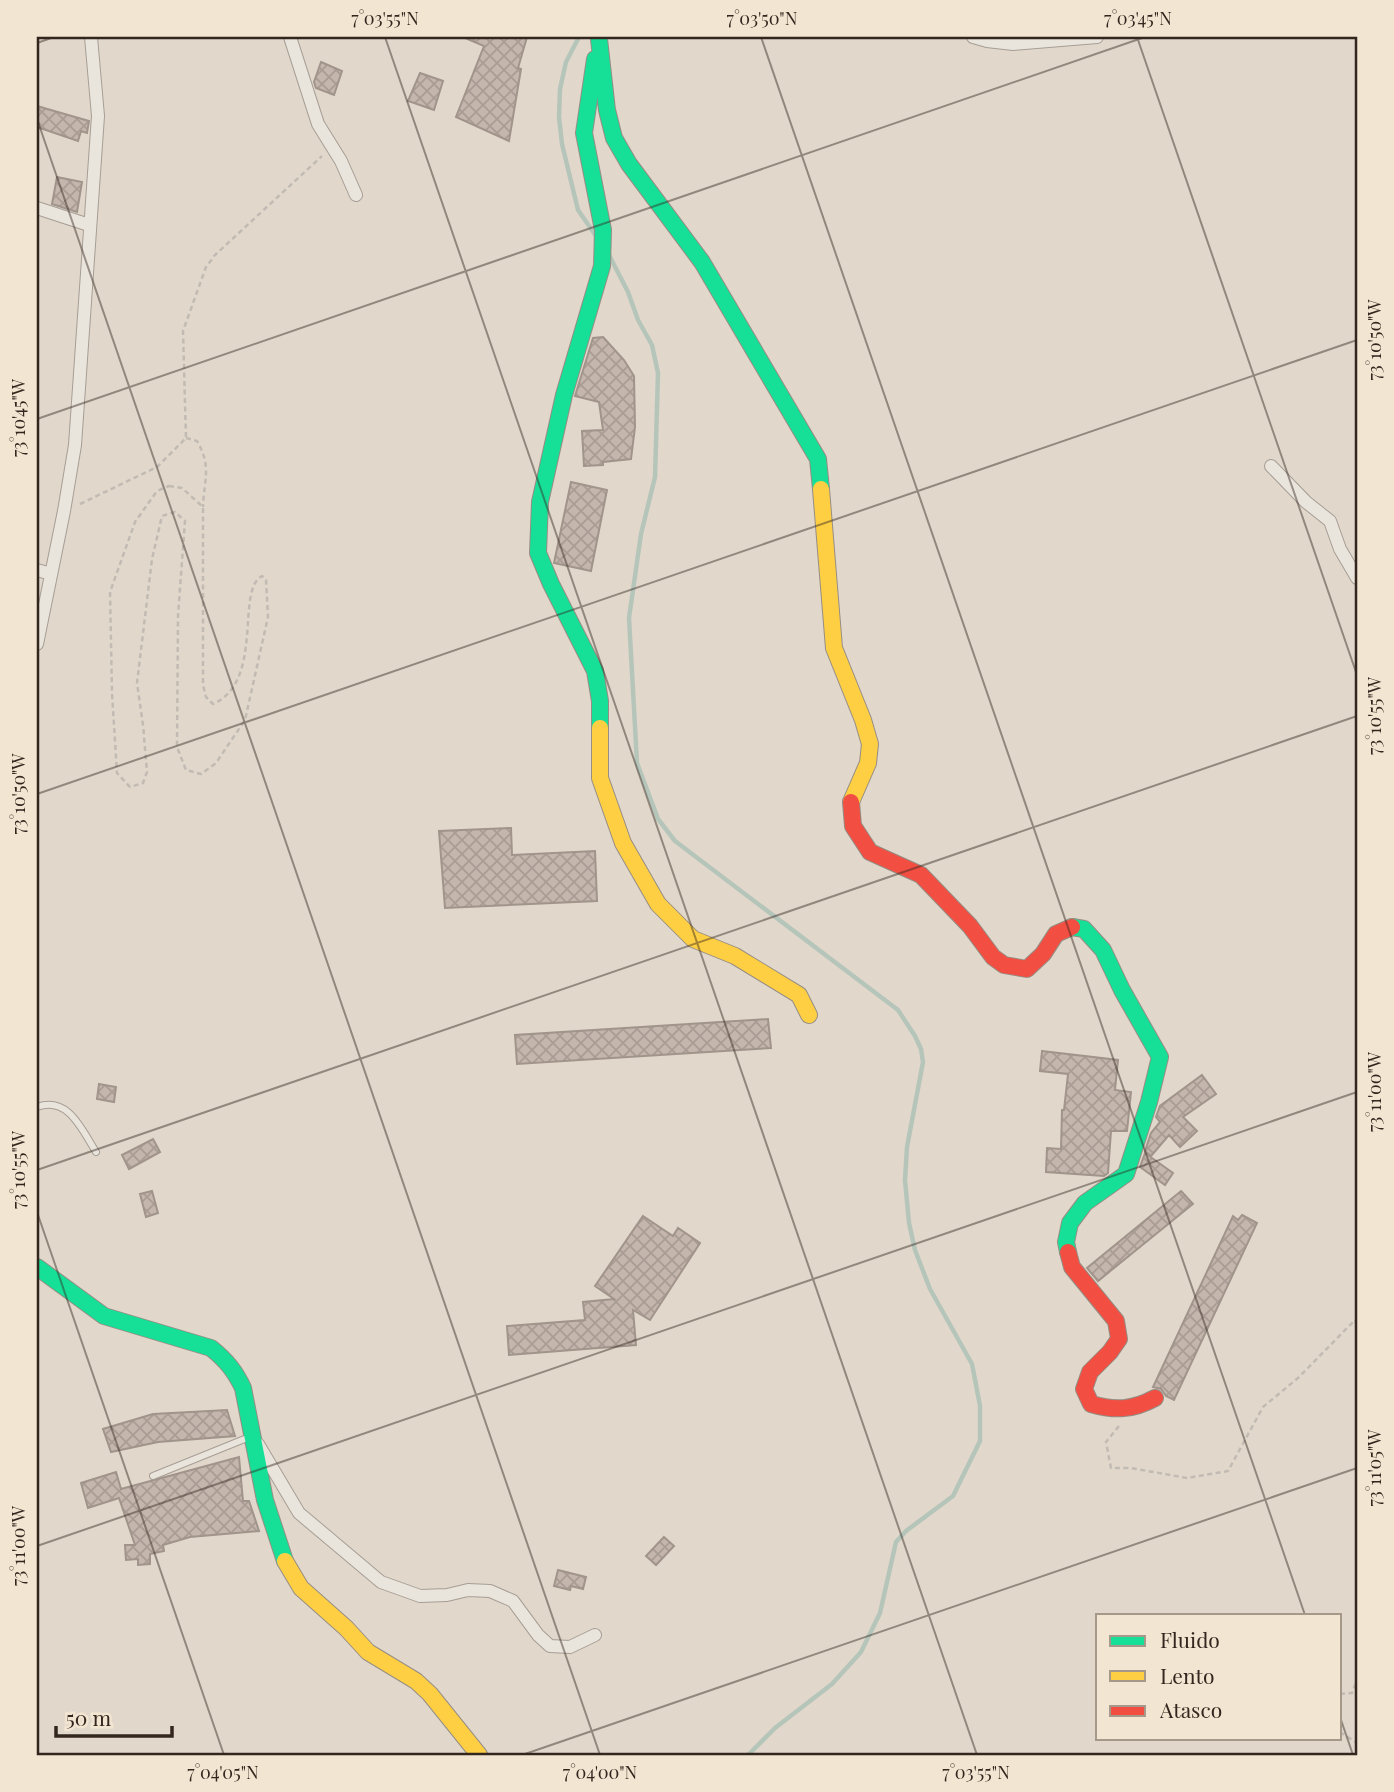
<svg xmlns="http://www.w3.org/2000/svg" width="1394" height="1792" font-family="'Playfair Display',serif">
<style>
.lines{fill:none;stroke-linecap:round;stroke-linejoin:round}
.stream{stroke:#b6c5ba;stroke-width:4.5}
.building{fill:url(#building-cross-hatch);stroke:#a1948b;stroke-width:2}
.lane-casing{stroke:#a69e95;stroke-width:8}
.street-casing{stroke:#a69e95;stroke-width:14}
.fast-casing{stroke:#968d84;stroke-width:18}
.slow-casing{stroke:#968d84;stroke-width:18}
.jam-casing{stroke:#968d84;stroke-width:18}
.path{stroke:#c2bbb3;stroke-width:2.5;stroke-dasharray:5 3.5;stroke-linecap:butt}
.lane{stroke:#e9e4dc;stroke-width:6}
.street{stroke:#e9e4dc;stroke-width:12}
.fast{stroke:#16e098;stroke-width:16}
.slow{stroke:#ffcf43;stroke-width:16}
.jam{stroke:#f24e42;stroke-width:16}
.ticks{fill:none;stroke:#33261e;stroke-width:2;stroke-opacity:0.45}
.neatline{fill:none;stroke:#33261e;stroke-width:2.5}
.ticks-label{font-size:18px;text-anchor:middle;fill:#33261e}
</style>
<defs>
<pattern id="building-cross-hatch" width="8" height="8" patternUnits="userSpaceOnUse" patternTransform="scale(1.75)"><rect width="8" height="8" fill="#c4b6ac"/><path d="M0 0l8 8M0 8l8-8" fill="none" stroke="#a99c94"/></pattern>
</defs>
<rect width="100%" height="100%" fill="#e1d8cb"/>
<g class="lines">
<path class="stream" d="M579,37L566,62L560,89L559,117L562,144L578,210L596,236
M609,255L628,292L638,320L652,345L658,373L655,477L641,534L629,618L637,763L658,819L675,841L898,1010L915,1036L921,1049L923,1062L907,1147L905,1180L909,1223L915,1250L930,1289L972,1364L980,1406V1441L953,1496L906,1531L896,1542L880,1613L861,1652L832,1684L775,1728L748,1755"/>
</g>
<path class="building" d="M463,37H527L518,68L521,69L509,141L456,117L484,46Z
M321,62L342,71L334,95L316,88L314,82Z
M420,73L443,81L434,110L408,101Z
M37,106L89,121L87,133L81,131L78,141L37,127Z
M57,177L82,182L77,212L52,204Z
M603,337L624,360L634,376L635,427L631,459L603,462V465L584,466L582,431L603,430L599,402L575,396L593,338Z
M571,482L607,490L591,571L554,563Z
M511,828L512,855L595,851L597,901L445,908L439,831Z
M768,1019L771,1048L517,1064L515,1035Z
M1042,1051L1118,1060L1115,1090L1131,1092L1127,1131H1111L1108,1173L1104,1176L1046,1172L1047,1148L1061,1149L1062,1110H1064L1068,1074L1040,1071Z
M1202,1075L1216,1094L1183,1117L1197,1131L1180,1147L1169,1135L1151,1156L1145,1151L1151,1133L1160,1122L1156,1117L1160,1106Z
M99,1084L116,1087L114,1102L97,1099Z
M153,1139L160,1152L129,1169L122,1155Z
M1145,1153L1173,1173L1165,1185L1140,1167Z
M152,1191L158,1213L146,1217L140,1194Z
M1181,1191L1193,1204L1098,1281L1087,1268Z
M1242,1215L1257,1223L1174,1400L1166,1396L1161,1389L1153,1387L1233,1216L1238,1220Z
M643,1216L673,1236L678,1228L700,1243L650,1320L633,1310L636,1345L509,1355L507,1326L585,1320L583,1302L614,1299L595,1286Z
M227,1410L235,1436L158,1442L111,1452L103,1429L153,1414Z
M239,1457L243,1501H249L259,1531L190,1537L163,1545L164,1551L150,1554V1564L138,1565V1559L126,1560L125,1545H135L119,1498L88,1508L81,1483L116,1472L121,1489Z
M664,1537L674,1546L656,1565L646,1556Z
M558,1570L586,1577L583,1589L571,1586L570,1590L554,1586Z"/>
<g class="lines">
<g class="lane-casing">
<path id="lane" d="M37,1107C68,1096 81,1128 96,1152
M153,1476L252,1436"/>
</g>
<g class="street-casing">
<path id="street" d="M290,37L318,124L341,161L356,195
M973,37L987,41L1013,44L1097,37
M37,208L89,225
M1271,466L1306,502L1330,521L1340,549L1357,578
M37,570L51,574
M37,644L64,511L75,445L98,116L91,37
M258,1444L299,1513L381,1582L420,1596L447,1595L468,1590L490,1591L513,1601L538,1635L550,1646L570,1647L595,1635"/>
</g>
<g class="fast-casing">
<path id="fast" d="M599,39L607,110L614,138L629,164L702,262L818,459L821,489
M595,59L584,133L603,230L602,266L564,395L540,502L538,553L551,584L595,671L600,701V728
M1068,1252L1066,1242L1070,1223L1085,1203L1126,1174L1149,1102L1160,1057L1122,990L1103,950L1084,929L1072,927
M37,1267L104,1316L211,1348C226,1360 235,1371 243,1388L265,1500L285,1561"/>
</g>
<g class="slow-casing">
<path id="slow" d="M821,489L834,648L863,720L870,744L868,763L851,802
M600,728V778L623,843L658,904L693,939L735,956L799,995L809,1015
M285,1561L301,1588L346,1628L368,1652L416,1681L430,1694L479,1755"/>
</g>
<g class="jam-casing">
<path id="jam" d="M851,802L853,826L870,852L921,875L970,926L993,957L1004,965L1027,969L1043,954L1056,934L1072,927
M1068,1252L1072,1267L1116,1321L1119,1339L1110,1352L1090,1372L1084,1389L1091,1404C1115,1411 1133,1410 1155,1398"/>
</g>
<path class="path" d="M186,438L197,441C212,467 204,479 203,507
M169,486L182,488L203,507V685L206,697L213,704C265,681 235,590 262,576L266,580L268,617L245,720L216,763L201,774L186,770L177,747L178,616L185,521L175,512L162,516L152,559L137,683L143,725L147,772L143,783L130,787L117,773L112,693L110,592L135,522L157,491Z
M80,504L157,467L186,438L183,331L206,267L215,255L322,156
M1119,1426L1106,1442L1111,1468H1131L1187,1478L1228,1471L1263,1407L1298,1378L1355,1320L1357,1326
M1357,1461V1466
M1340,1694L1352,1693L1357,1680
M1340,1732L1357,1743"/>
<use href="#lane" class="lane"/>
<use href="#street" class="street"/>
<use href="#fast" class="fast"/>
<use href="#slow" class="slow"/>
<use href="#jam" class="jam"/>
</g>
<path class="ticks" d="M385,37L977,1755M761,37L1305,1615M1137,37L1357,675M37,43L54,37M37,119L600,1755M37,419L1145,37M37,794L1357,340M37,1170L1357,716M37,1212L224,1755M37,1546L1357,1092M1340,1717L1353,1755M522,1755L1357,1468"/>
<rect width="1394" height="1792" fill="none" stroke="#f2e5d1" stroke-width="77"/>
<rect x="1096" y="1614" width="245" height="126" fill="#f2e5d1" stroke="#a69989" stroke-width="2"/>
<rect x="1110" y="1636" width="35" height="10" fill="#16e098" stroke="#a69989" stroke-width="2"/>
<text x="1160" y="1648" font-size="21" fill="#33261e">Fluido</text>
<rect x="1110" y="1671" width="35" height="10" fill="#ffcf43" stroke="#a69989" stroke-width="2"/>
<text x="1160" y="1684" font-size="21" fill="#33261e">Lento</text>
<rect x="1110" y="1706" width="35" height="10" fill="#f24e42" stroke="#a69989" stroke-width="2"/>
<text x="1160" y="1718" font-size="21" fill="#33261e">Atasco</text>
<path d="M56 1726v10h116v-10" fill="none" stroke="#33261e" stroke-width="3.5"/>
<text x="66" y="1726" font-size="21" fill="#33261e" stroke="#f2e5d1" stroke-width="5" paint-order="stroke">50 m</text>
<rect x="38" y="38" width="1318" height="1716" class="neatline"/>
<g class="ticks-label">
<text x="385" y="25">7°03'55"N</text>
<text x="762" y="25">7°03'50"N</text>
<text x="1138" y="25">7°03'45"N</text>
<text transform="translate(1375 340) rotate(-90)" y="6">73°10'50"W</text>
<text transform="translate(19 418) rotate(-90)" y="6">73°10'45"W</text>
<text transform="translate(1375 716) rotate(-90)" y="6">73°10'55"W</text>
<text transform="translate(19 794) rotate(-90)" y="6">73°10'50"W</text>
<text transform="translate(1375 1092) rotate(-90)" y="6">73°11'00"W</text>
<text transform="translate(19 1170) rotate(-90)" y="6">73°10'55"W</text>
<text transform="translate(1375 1468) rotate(-90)" y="6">73°11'05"W</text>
<text transform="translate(19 1546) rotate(-90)" y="6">73°11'00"W</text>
<text x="223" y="1779">7°04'05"N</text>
<text x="600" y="1779">7°04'00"N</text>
<text x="976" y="1779">7°03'55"N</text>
</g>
</svg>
